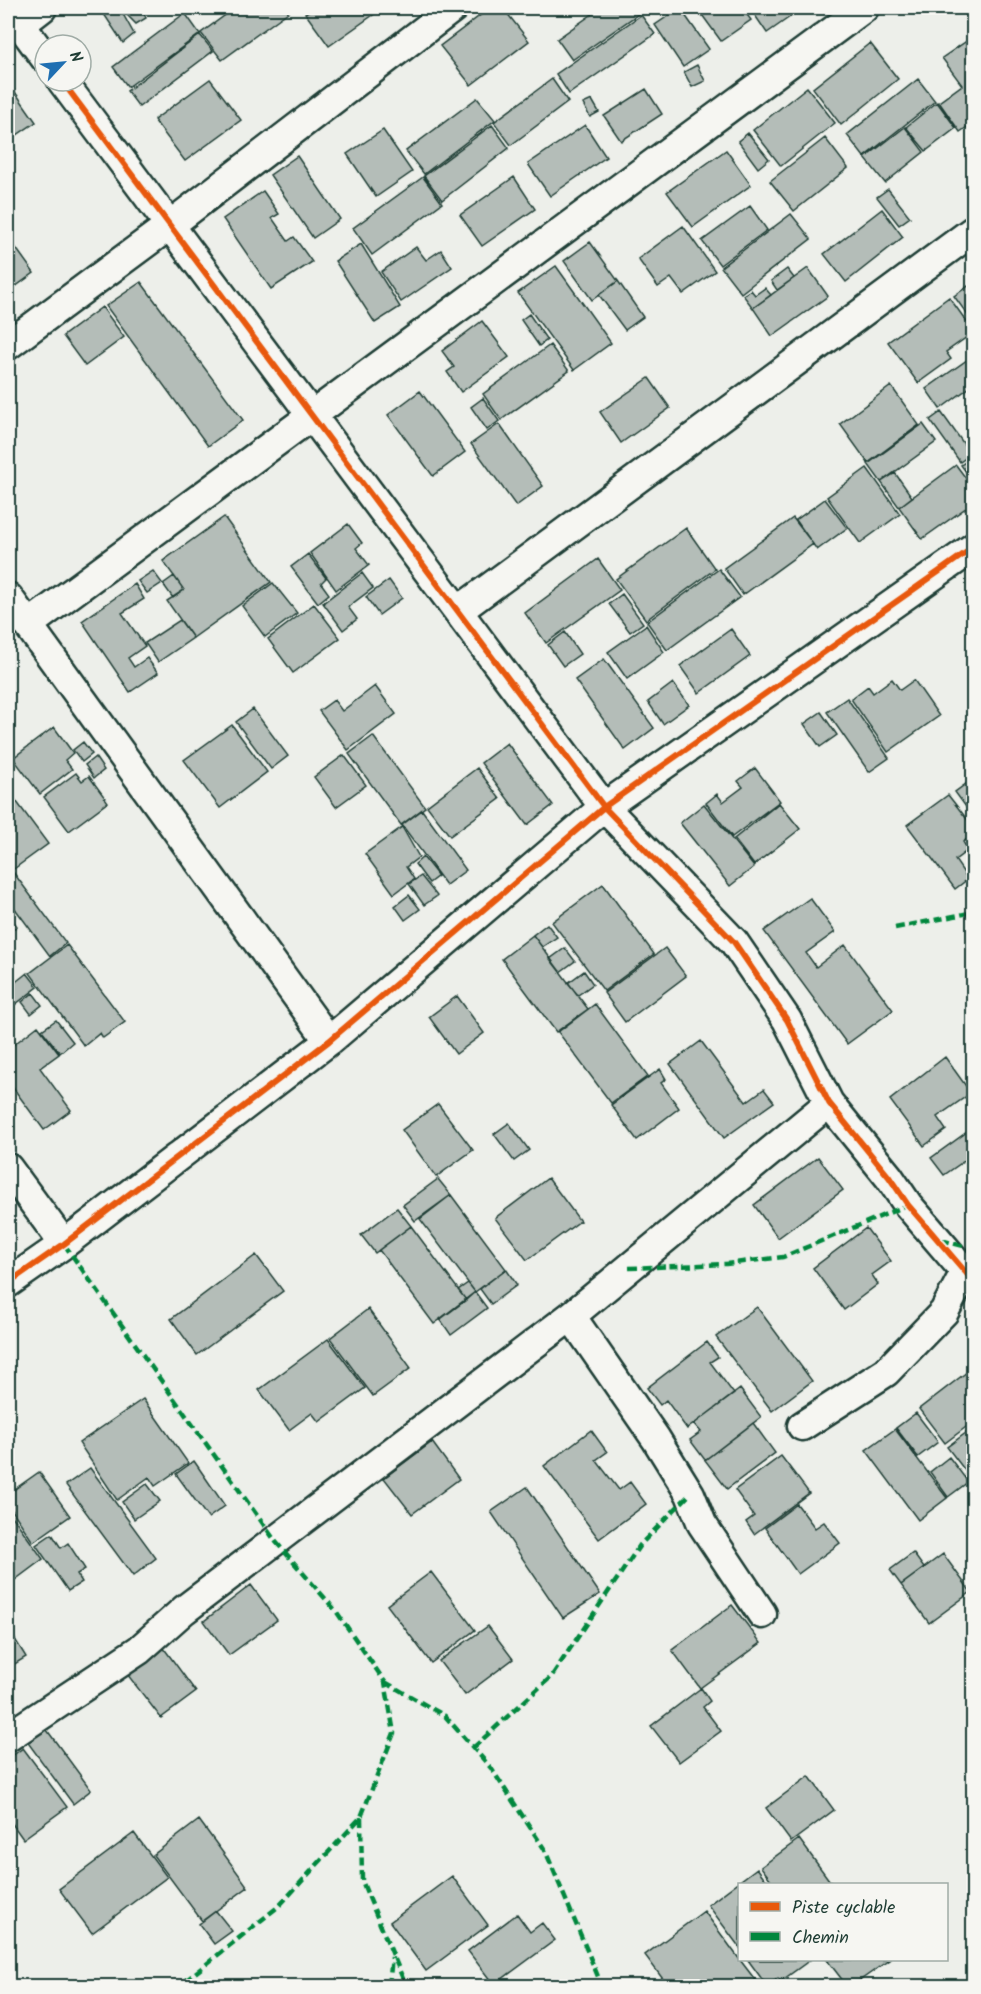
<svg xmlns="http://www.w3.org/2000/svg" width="981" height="1994" font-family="Kalam,sans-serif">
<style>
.building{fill:#b4bdb8;stroke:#1f3d34;stroke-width:1.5}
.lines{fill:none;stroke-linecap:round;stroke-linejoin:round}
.street-casing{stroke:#1f3d34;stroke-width:33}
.street{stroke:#f6f6f2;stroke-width:28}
.quiet{stroke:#00873e;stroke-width:4.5;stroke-dasharray:9 4.5;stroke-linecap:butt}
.cycleway-casing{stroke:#f6f6f2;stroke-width:10}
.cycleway{stroke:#e8590c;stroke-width:6}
</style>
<rect width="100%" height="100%" fill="#edefea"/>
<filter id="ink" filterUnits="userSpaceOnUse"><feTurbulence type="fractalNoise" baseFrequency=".0167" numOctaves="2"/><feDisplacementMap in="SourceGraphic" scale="12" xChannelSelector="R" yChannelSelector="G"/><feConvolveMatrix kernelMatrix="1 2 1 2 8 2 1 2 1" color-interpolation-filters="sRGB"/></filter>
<g filter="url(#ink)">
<path class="building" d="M100,8H141L146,18L136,24L125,13L123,14L134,34L123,43Z
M235,8H289L291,10L222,60L201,33Z
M313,8H383L329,46L305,13Z
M490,8H503L529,41L471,85L440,46Z
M601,8H633L638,14L572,60L557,39Z
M680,8L709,49L683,67L655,25Z
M697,8H742L751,20L721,41Z
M750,8H798L800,10L767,33Z
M185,13L200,34L128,87L113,67Z
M641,15L655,34L569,94L556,74Z
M200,35L213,51L139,107L127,91Z
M974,36V122L960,132L939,102L962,85L942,58Z
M870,43L898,79L841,125L813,88Z
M697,65L705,81L692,87L684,72Z
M210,79L241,120L185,161L154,120Z
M552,79L568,102L511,145L494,122Z
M918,79L935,101L864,157L847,135Z
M8,82L36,122L8,141Z
M807,87L835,123L781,166L753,130Z
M646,89L662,114L621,141L604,116Z
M477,98L495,120L424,174L406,151Z
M592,100L599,112L590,117L583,104Z
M937,102L956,128L926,151L906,127Z
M492,125L509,148L442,200L424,176Z
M585,125L606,157L550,196L528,164Z
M905,127L924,152L885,183L865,158Z
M383,130L412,172L376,197L347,154Z
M748,133L769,159L758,168L738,141Z
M825,138L848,168L794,211L770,181Z
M726,150L751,185L693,227L667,192Z
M297,156L340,219L313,238L270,175Z
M423,177L442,203L372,255L353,228Z
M514,177L535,209L482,246L460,215Z
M888,189L910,217L899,225L877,197Z
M263,191L279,214L272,218L288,241L294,237L312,262L271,289L223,219Z
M750,206L767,230L720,265L702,241Z
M882,209L903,237L846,282L824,254Z
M791,214L811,239L741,293L721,267Z
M683,226L715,271L683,294L671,278L658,287L638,259Z
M8,237L34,273L8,292Z
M590,242L618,281L592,300L564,261Z
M361,244L400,307L375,323L335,261Z
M416,247L426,260L441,250L452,267L401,302L381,272Z
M556,266L611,343L574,370L518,293Z
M808,268L828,296L772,336L753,308Z
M787,269L794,278L777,290L771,281Z
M618,281L643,317L625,330L599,295Z
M141,282L243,420L208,446L106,306Z
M974,282V324L954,296Z
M765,288L771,295L753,308L743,295L751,290L755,295Z
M949,297L974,332L946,352L951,359L918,383L888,342Z
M102,307L124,337L85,366L63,336Z
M529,314L547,340L539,346L521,320Z
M482,321L509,357L461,392L447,372L454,367L442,351Z
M550,345L569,371L501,420L483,394Z
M974,355V384L940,409L926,389Z
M649,378L670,408L621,443L600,412Z
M891,386L919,425L868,463L840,424Z
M420,391L465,452L433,476L388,415Z
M483,398L499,421L487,430L471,407Z
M941,412L971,454L960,462L930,420Z
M499,424L543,486L516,506L471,444Z
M923,424L936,442L881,482L868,464Z
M974,456V483L961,465Z
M956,465L974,489V502L922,539L899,507Z
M867,468L900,514L860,543L827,497Z
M895,473L912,497L899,507L881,482Z
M825,499L847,528L817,550L796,520Z
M224,517L271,582L193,638L167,601L184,590L163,561Z
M793,518L813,544L743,595L724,568Z
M348,524L362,543L356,548L369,565L336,590L310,553Z
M686,528L715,569L646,620L616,579Z
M308,554L326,578L321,583L329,594L318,603L291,567Z
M598,559L620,590L546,643L525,613Z
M719,569L740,597L667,650L647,622Z
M153,571L162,583L147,593L138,581Z
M362,573L373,588L348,607L357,619L343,630L323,603Z
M174,576L184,590L173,598L163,584Z
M389,580L402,598L379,615L366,597Z
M273,583L297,613L265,637L242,606Z
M135,584L144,599L122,613L145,646L128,658L134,667L147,658L158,673L130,692L82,621Z
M622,594L643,623L630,632L609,604Z
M314,604L340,638L293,673L268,639Z
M180,620L193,638L158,662L145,643Z
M646,625L664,652L627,679L608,652Z
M731,629L750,656L699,693L680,666Z
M565,632L580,654L563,666L548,645Z
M604,659L654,728L625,750L575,680Z
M892,679L900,690L914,680L939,716L888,752L851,699L868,686L873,693Z
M673,683L689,705L663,724L648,702Z
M375,686L396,714L348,750L319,711L334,700L342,711Z
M847,698L889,758L869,772L827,712Z
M253,709L288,756L271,769L236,722Z
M821,712L837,735L820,747L804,724Z
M232,725L267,772L220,808L184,760Z
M54,727L73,753L65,760L72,769L40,794L13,758Z
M373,736L425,807L401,825L349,754Z
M83,742L92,754L82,762L73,750Z
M507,743L553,805L527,825L481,763Z
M344,755L366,785L336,807L314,777Z
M95,757L104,770L94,778L85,765Z
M477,768L500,799L450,836L427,806Z
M755,768L780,801L732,837L706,803L717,794L723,802L743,787L738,781Z
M76,773L82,781L89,776L108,802L69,831L44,797Z
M974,778V818L955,792Z
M8,790L48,844L11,871L8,866Z
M948,795L974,828V834L963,842L968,850L955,860L968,879L955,889L907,825Z
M779,803L800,829L754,865L734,839Z
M704,804L754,867L730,886L680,823Z
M422,810L466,870L446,885L402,825Z
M402,827L419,857L406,867L414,879L394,894L365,854Z
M423,857L438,876L429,883L415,864Z
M13,872L66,943L50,956L8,899V877Z
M421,876L437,896L424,905L409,884Z
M603,884L654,954L604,991L552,922Z
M409,895L420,909L405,920L395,906Z
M810,898L835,932L806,953L816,967L845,945L893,1010L847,1044L764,931Z
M8,913L17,926L8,933Z
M547,924L557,937L542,947L533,935Z
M533,935L588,1009L556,1032L502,959Z
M67,945L125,1022L103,1038L100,1033L84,1046L30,973Z
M565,948L575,961L560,972L550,959Z
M665,948L686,976L625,1022L604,993Z
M584,971L593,984L578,995L568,983Z
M27,973L38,987L8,1010V988Z
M33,993L42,1005L31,1014L22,1002Z
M457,996L484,1033L456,1054L429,1017Z
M595,1004L648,1076L611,1103L558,1032Z
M56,1020L73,1042L60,1053L42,1030Z
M38,1026L59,1054L40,1068L71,1110L44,1130L8,1081V1049Z
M701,1041L746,1102L764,1089L774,1102L724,1138L670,1064Z
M945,1057L971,1093L937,1117L946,1130L924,1146L890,1100Z
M660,1069L666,1079L661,1083L679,1108L637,1140L611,1105Z
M438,1104L473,1150L436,1177L402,1130Z
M509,1123L529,1150L514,1161L494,1134Z
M974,1127V1154L944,1175L931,1158Z
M818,1157L843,1190L778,1238L754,1205Z
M548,1178L580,1221L527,1260L495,1218Z
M438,1179L451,1195L415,1221L403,1205Z
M451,1195L506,1269L475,1292L420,1219Z
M397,1208L411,1226L375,1253L361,1235Z
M411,1226L466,1300L434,1324L379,1250Z
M866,1228L891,1261L872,1275L878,1284L844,1310L813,1268Z
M256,1255L283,1291L197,1355L171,1319Z
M506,1269L517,1285L491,1304L480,1289Z
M468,1283L475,1292L466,1300L458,1290Z
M475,1292L487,1308L451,1335L440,1319Z
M757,1307L812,1381L772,1411L716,1337Z
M368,1309L411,1368L373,1396L330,1338Z
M328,1339L365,1388L319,1422L312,1413L289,1430L259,1390Z
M707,1342L718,1357L710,1362L734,1394L687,1429L666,1400L660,1405L647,1388Z
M967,1372L974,1380V1421L945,1443L919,1409Z
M740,1389L761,1417L705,1460L690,1440L701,1432L694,1424Z
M143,1399L188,1463L155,1486L149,1477L117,1500L79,1443Z
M916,1413L938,1442L918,1457L896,1428Z
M753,1423L775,1453L727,1489L705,1460Z
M974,1427V1480L973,1481L947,1447Z
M895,1429L947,1498L918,1520L866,1450Z
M591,1430L607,1452L596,1460L619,1490L630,1482L646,1504L599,1539L544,1466Z
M432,1442L459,1479L412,1514L384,1478Z
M781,1456L809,1493L754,1534L746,1522L754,1516L735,1490Z
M949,1457L968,1482L948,1497L930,1472Z
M194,1461L225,1506L208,1518L176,1474Z
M90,1468L156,1558L133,1576L66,1485Z
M39,1472L70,1516L33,1542L8,1504V1494Z
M147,1484L160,1501L134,1519L122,1502Z
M527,1487L600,1594L563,1618L491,1512Z
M797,1504L815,1528L824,1522L840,1543L798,1574L765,1528Z
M8,1510L43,1559L15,1580L8,1569Z
M52,1534L61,1548L68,1543L85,1569L77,1574L82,1582L68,1591L36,1545Z
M913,1553L924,1568L901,1585L890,1570Z
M943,1554L971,1592L929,1623L901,1585Z
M431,1572L475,1630L431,1663L387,1605Z
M251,1585L277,1620L229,1655L204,1621Z
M732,1605L761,1643L700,1688L672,1650Z
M488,1626L513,1659L465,1695L439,1661Z
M8,1628L26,1657L13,1665L8,1655Z
M163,1647L196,1692L161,1718L127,1674Z
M701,1688L710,1701L703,1707L721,1731L679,1762L651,1726Z
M44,1726L91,1790L73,1804L26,1740Z
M23,1748L67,1807L23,1839L8,1818V1759Z
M809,1776L834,1810L791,1842L766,1808Z
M199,1820L248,1887L202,1921L153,1855Z
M134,1833L167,1877L92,1933L59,1889Z
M799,1839L832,1884H774L761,1867Z
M757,1868L769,1884H740V1948L708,1905Z
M452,1876L488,1925L426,1971L390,1922Z
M216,1911L232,1931L214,1944L199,1924Z
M704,1911L740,1960L760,1986H668L645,1955Z
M517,1914L530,1932L542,1923L555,1940L494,1985L468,1951Z
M748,1960H810L781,1981L778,1978L767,1986Z
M827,1960H889L852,1986H847Z"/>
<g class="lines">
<g class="street-casing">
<path id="street" d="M8,8L45,58
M20,25L42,8
M62,81L604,807L734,942L787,1020L829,1103L889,1177L908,1205L974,1282
M8,345L170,225L453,8
M8,597L329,1041
M458,611L974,230
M28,625L864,8
M8,1168L64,1244
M8,1283L64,1244L329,1041L604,807L974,547
M571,1316L656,1439L690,1494L702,1524L762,1614
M802,1426L886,1372L944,1312L964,1274
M8,1737L139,1650L184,1610L571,1316L829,1103"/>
</g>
<use href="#street" class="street"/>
<path class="quiet" d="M895,928L974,912
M941,1240L974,1249
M64,1244L276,1542L336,1611L385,1682L394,1733L361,1817L279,1906L179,1986
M629,1268L726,1264L783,1257L908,1205
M385,1682L445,1716L491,1768L545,1850L602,1986
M473,1748L551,1677L640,1545L690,1494
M361,1817L362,1881L406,1986
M389,1986L392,1957"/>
<g class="cycleway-casing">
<path id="cycleway" d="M62,81L604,807L734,942L787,1020L829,1103L889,1177L908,1205L974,1282
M8,1283L64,1244L329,1041L604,807L974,547"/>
</g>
<use href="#cycleway" class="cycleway"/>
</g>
</g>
<rect width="981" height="1994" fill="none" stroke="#f6f6f2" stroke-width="30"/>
<rect x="15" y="15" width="951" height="1964" fill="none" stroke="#1f3d34" stroke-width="2" filter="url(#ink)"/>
<rect x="738" y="1883" width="210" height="78" fill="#f6f6f2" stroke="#a0aca6" stroke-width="1.5"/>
<rect x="750" y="1902" width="30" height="9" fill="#e8590c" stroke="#a0aca6" stroke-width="1.5"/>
<text x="792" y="1913" font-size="18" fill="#1f3d34">Piste cyclable</text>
<rect x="750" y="1932" width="30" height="9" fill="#00873e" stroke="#a0aca6" stroke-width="1.5"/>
<text x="792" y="1943" font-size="18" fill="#1f3d34">Chemin</text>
<g transform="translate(63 63) rotate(64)"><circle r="28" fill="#f6f6f2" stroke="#a0aca6" stroke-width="1.5"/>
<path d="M0-4.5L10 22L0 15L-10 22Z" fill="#1f6fb2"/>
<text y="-9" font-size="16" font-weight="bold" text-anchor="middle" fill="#1f3d34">N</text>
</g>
</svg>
